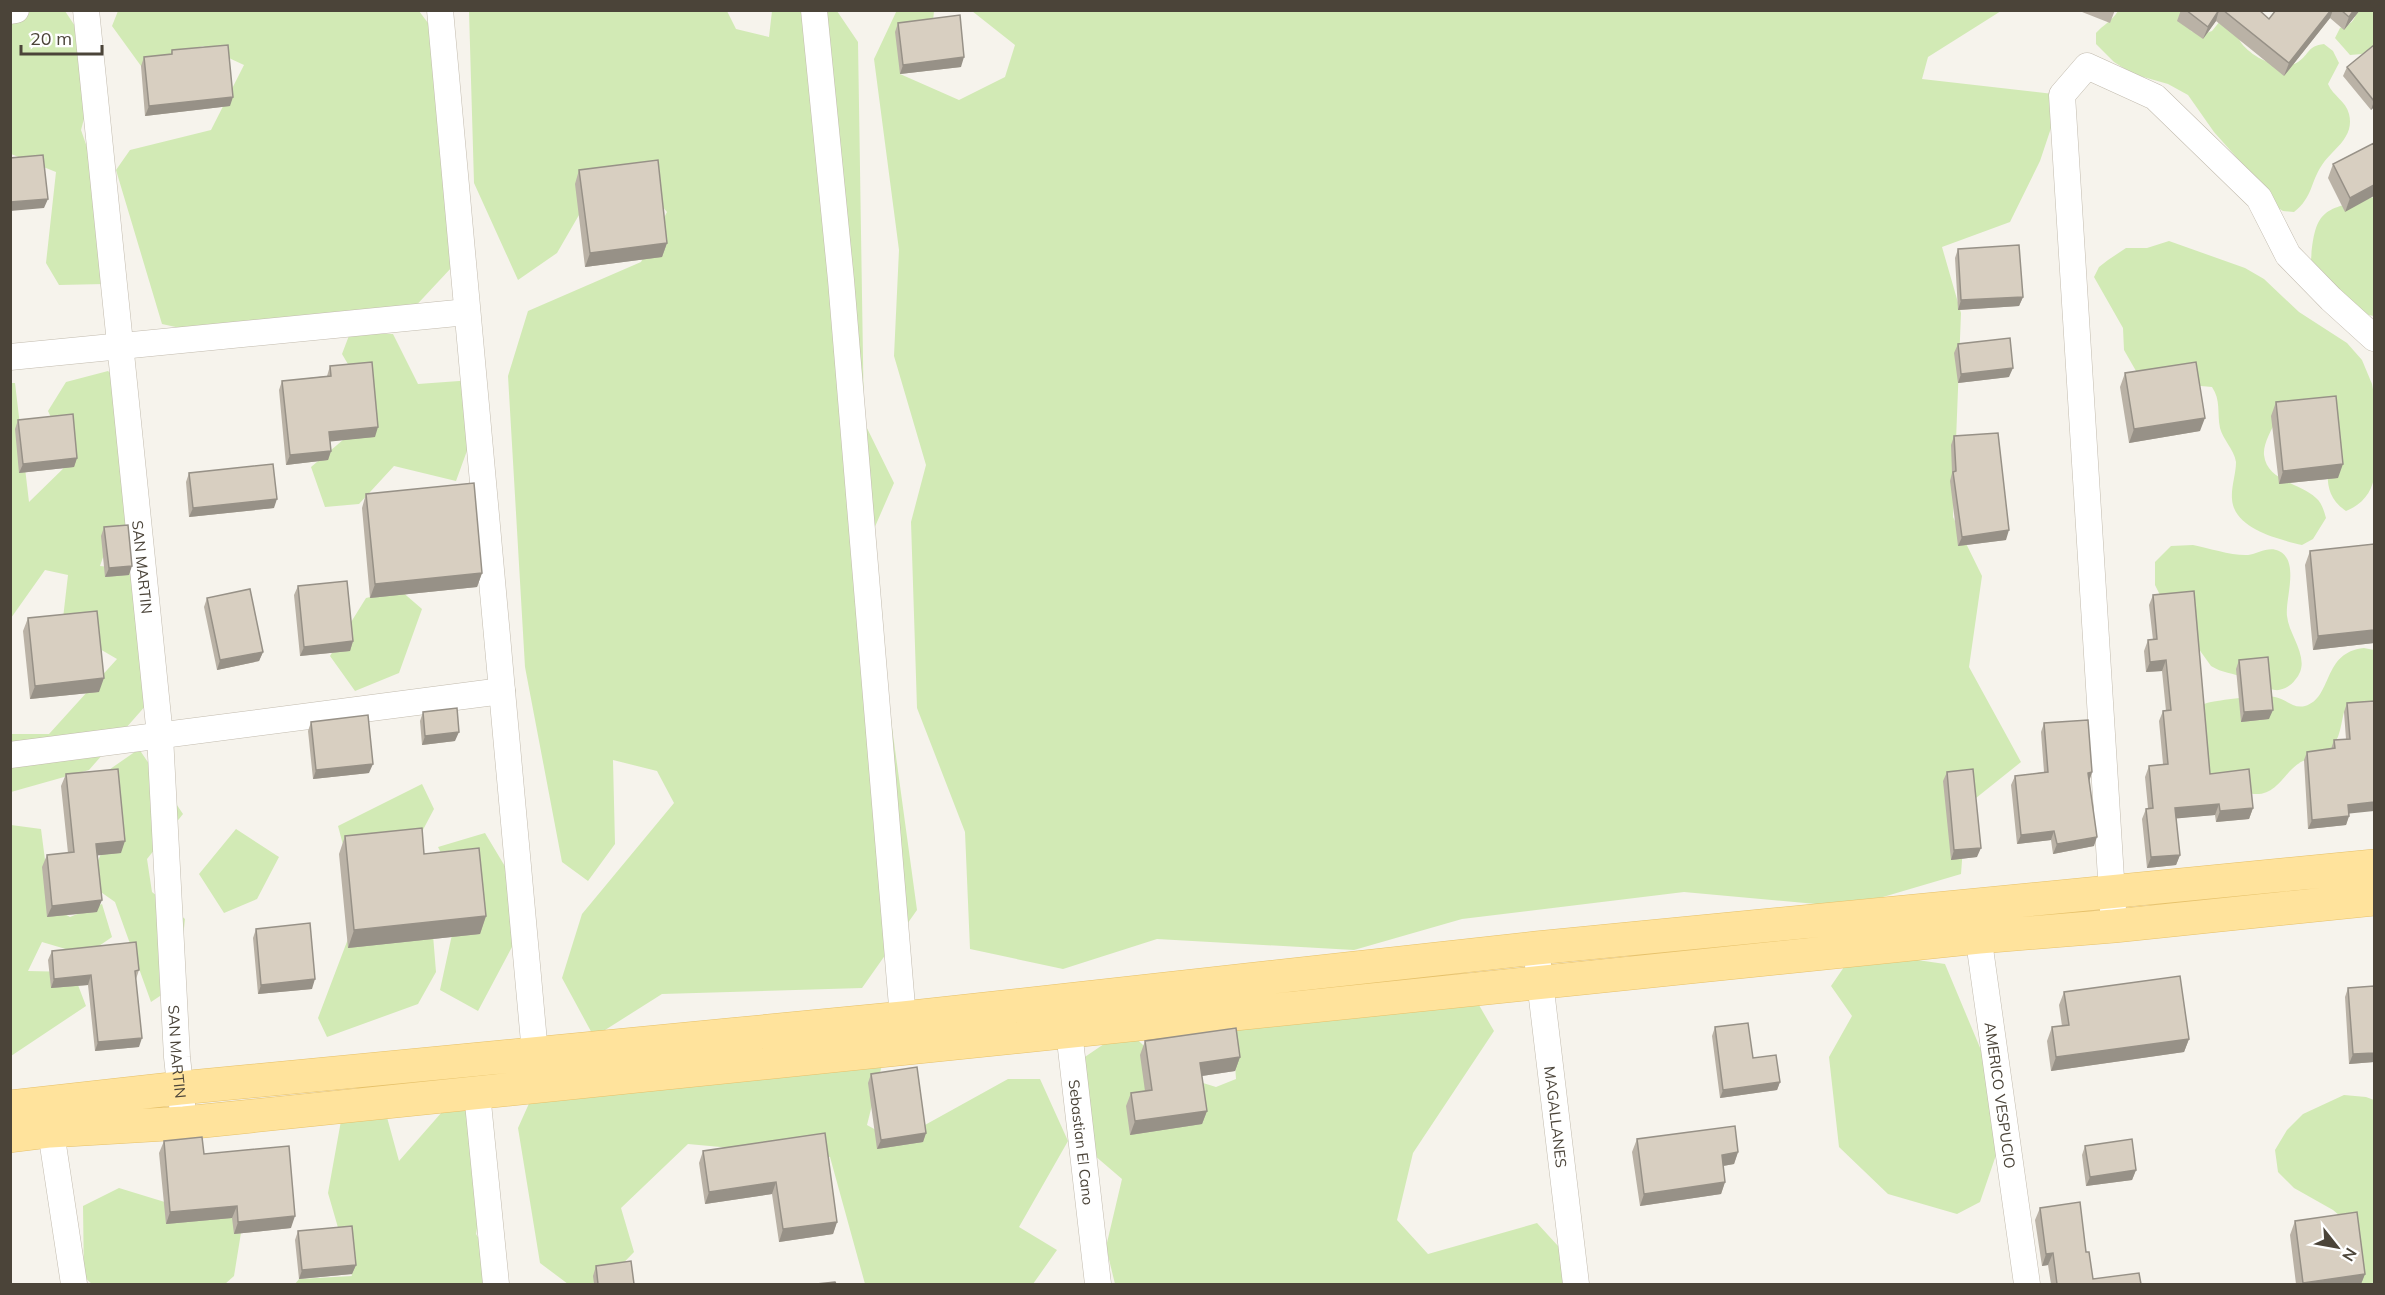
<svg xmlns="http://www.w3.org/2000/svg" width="2385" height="1295" font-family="Mulish,sans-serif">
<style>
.green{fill:#d2eab5}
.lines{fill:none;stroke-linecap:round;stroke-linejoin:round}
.minor-casing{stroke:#c2bbae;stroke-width:27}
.primary-casing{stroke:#e6c16a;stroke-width:34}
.minor{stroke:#fff;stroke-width:26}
.primary{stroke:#ffe39c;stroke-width:33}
.wall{fill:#bab2a6}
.shaded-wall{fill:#979187}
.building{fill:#d8cfc1;stroke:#979187;stroke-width:1.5}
.labels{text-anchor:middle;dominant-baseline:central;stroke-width:5;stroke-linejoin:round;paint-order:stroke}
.street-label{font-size:15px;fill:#4b4439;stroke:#fff}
</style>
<rect width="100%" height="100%" fill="#f6f3ec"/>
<path class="green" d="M897,10L934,11L933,21L900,74L959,100L1005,77L1015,45L972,11H2001L1928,57L1922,79L2062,95L2040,161L2010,222L1942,247L1961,313L1953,517L1982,576L1969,667L2021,762L1966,806L1961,874L1849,907L1684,892L1462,919L1354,950L1157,939L1063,969L970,949L965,832L917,708L911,522L926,465L894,356L899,250L874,59Z
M10,11H65L99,62L81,130L114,225L105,284L59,285L46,263L56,172L11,154Z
M118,11H419L431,27L452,267L410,312L221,337L162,324L116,170L130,150L211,130L244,65L203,46L141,66L112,26Z
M469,11H727L736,29L769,37L772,11H837L858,42L864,422L894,483L874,529L875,603L917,910L862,988L662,994L594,1037L562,978L582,914L674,803L657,771L613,760L615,844L588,881L562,862L525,667L508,376L528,311L641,262L667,212L637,177L605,170L557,253L518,280L474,183Z
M2118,11H2188L2186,21L2191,31L2201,35L2212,31L2228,11C2232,20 2235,32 2240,41C2249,56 2281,73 2298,62C2310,54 2307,46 2324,44L2333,51L2339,63L2328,84C2333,96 2346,101 2349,114C2351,121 2350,130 2346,136C2340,147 2329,154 2322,165C2310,183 2313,197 2294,212L2283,211L2273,205L2254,177L2214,132L2188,95L2168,84L2133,74L2114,62L2096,44V33C2103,25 2112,21 2118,11Z
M2356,11H2374V46L2362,54L2350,55L2335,38L2340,28C2349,25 2356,21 2356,11Z
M2374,197V316C2351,314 2327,278 2311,260C2315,206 2326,210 2374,197Z
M2169,241L2245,268L2264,279L2299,312L2347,343L2362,360L2372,384L2374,395V478C2371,494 2361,505 2346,511C2324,496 2327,477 2329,453L2276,420C2272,430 2263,443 2264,455C2267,481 2300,483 2316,498C2322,503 2324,511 2326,518L2313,539L2302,545C2278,539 2234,529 2232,499C2231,487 2236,474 2236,462C2234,449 2223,440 2220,428C2217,413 2221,400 2212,387L2201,386L2166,389L2145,379L2136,371L2124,350L2123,328L2094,277L2099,267L2108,260L2126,248H2147Z
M350,333L393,334L418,384L473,380L480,415L456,481L394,466L359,504L325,507L311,467L376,412L342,354Z
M108,371L133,393L142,533L111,534L100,566L154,571L162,687L89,770L11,792V734H49L117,659L62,627L68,575L45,570L11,618V383H15L29,502L71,461L48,411L66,382Z
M2193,545C2208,548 2233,556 2248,555C2258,554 2268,546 2279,551C2300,561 2285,599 2287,616C2289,637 2313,660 2295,680C2291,686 2282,691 2275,690C2266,689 2254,681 2245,678C2233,673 2222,673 2211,666L2160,595L2155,585V562L2171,546Z
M400,590L422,609L399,673L355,691L330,656L366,598Z
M2364,648L2374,650V711L2344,712C2341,724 2340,738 2332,747C2321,760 2316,756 2303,761C2285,769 2278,796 2254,794C2237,792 2218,778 2203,771L2195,710C2199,707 2203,704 2207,703C2217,700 2266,694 2275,697C2286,699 2293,709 2305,706C2333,698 2322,652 2364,648Z
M139,749L183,814L147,859L152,892L185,919L178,984L151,1002L115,902L88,883L113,827L103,774Z
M422,784L434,809L407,860L351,875L338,826Z
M11,825L41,829L51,906L70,917L102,904L112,937L86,955L42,942L28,971L73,972L86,1006L11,1056Z
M236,829L279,857L257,899L224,913L199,874Z
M485,833L521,893L522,928L478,1011L440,990L461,893L438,847Z
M431,910L436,972L418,1004L327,1037L318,1018L351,931Z
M1855,951L1945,964L2009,1117L1980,1202L1957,1214L1888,1194L1839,1147L1829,1057L1852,1016L1831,986Z
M1472,993L1494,1031L1413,1153L1397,1220L1428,1254L1537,1223L1569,1258L1572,1284H1115L1106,1247L1122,1179L1087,1149L1076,1063L1126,1029L1174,1074L1216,1087L1236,1079L1233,1034L1264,1006Z
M883,1061L867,1125L896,1141L1008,1079H1040L1068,1141L1019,1227L1057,1250L1033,1284H865L830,1157L688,1144L621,1208L634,1252L609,1278L590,1284H568L540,1263L518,1128L540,1079Z
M2344,1095L2366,1097L2374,1100V1284H2321L2352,1226L2333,1210L2294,1188L2278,1172L2275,1150L2287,1130L2303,1114Z
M456,1096L494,1140L476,1234L501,1275L503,1284H295L299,1279L352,1276L328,1193L344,1104L382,1099L399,1161Z
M119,1188L181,1207L245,1208L234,1276L225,1284H92L84,1277L83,1206Z"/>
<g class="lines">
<g class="minor-casing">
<g id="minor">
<path id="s1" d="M86,10L160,736L177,1057L184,1123"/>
<path d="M440,10L535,1053"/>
<path d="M814,10L841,280L903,1018"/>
<path d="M10,11L16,10"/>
<path d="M10,357L467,312"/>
<path d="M10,755L502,691"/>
<path id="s2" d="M1976,920L2027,1284"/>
<path d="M2114,926L2062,95L2087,66L2155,97L2259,198L2288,255L2331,299L2374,338"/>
<path id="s3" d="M1536,948L1576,1284"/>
<path id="s4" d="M1067,1014L1098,1284"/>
<path d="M477,1093L496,1284"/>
<path d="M48,1112L74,1284"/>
</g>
</g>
<g class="primary-casing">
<path id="primary" d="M10,1107L180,1088L903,1018L1536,948L2374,866
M10,1136L50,1131L184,1123L1979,937L2114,926L2374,899"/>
</g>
<use href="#minor" class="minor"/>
<use href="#primary" class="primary"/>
</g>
<path class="wall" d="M2077,10H2115L2110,23Z
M2181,10H2259L2269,19L2276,10H2360L2344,30L2330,18L2284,76L2216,21L2203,39L2177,21Z
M898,23L961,67L900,74L895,32Z
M2374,45V107L2371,110L2343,76L2347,67Z
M172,50L230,106L145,116L141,66L144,57L171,54Z
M2374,143L2345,212L2328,178L2333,164Z
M579,170L667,243L662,257L585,267L575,184Z
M1958,249L2023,297L2019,306L1958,310L1955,258Z
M1958,344L2009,377L1958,383L1954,353Z
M330,366L375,437L330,441L331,451L328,460L286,465L279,390L282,381L327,376Z
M2125,373L2200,431L2129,443L2120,387Z
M2276,402L2338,478L2279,484L2271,416Z
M18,420L77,458L74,467L19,473L15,429Z
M1954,436L2006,540L1958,546L1950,481L1952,473L1951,445Z
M189,473L274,508L189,517L186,482Z
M366,494L482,573L477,587L370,598L362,508Z
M104,527L129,575L105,577L101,536Z
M2374,544V643L2313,650L2305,565L2310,551Z
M298,586L353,641L350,651L300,656L294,595Z
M2153,595L2210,774L2253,808L2249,819L2216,822L2215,815L2176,818L2180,855L2176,865L2147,868L2142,819L2146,809L2148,808L2145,777L2149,766L2163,764L2159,721L2163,711H2166L2162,671L2146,672L2144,651L2148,640H2153L2149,605Z
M207,598L263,652L259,661L217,670L204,607Z
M28,618L99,692L30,699L23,631Z
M2239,660L2269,719L2241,722L2236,669Z
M2374,701L2349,813V816L2346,825L2308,829L2304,760L2307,752L2331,749L2334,740L2346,739L2344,712L2347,703Z
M423,712L455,741L422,745L420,721Z
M311,722L369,773L313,779L308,731Z
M2044,723L2092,772L2089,781L2094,846L2053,854L2051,840L2017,844L2011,785L2015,776L2044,772L2041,732Z
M1947,772L1977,857L1951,860L1943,781Z
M66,774L121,853L97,855V912L47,917L42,867L47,855L68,853L61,786Z
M345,836L424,854L486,916L480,934L348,948L339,854Z
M256,929L312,989L258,994L253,938Z
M52,951L139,970L136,979L139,1047L95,1051L88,985L51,988L48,960Z
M2374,986V1062L2349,1064L2345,997L2348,988Z
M2064,992L2189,1039L2184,1052L2051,1071L2047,1041L2052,1027L2062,1026L2059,1005Z
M1715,1027L1780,1082L1777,1090L1720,1098L1712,1036Z
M1145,1041L1240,1057L1235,1071L1202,1076L1207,1111L1202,1124L1130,1135L1126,1106L1131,1093L1145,1091L1140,1055Z
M871,1074L926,1133L923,1142L877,1149L868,1083Z
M825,1133L837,1222L833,1234L779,1242L772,1194L705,1204L699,1163L703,1151Z
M1637,1139L1738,1152L1734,1164L1723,1166L1725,1182L1721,1194L1640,1206L1632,1152Z
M164,1141L204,1154L291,1228L234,1234L232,1218L166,1224L159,1153Z
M2085,1146L2136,1170L2132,1180L2086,1186L2082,1155Z
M2040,1208L2086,1252L2093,1279L2141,1284H2051L2048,1265L2042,1266L2035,1220Z
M2295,1221L2365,1274L2361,1284H2296L2290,1235Z
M298,1231L356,1265L352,1274L299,1279L295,1240Z
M596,1266L634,1284H594L593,1276Z"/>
<path class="shaded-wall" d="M2219,10L2216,21L2203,39L2208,27Z
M2331,10H2333L2330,18L2284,76L2289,63Z
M2354,10H2360L2344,30L2349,17Z
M964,57L961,67L900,74L903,65Z
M233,97L230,106L145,116L149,106Z
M2374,101V107L2371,110Z
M2374,185V196L2345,212L2350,198Z
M48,199L44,208L10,211V202Z
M667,243L662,257L585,267L590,253Z
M2023,297L2019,306L1958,310L1961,300Z
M2013,368L2009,377L1958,383L1961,374Z
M2205,418L2200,431L2129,443L2134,429Z
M378,427L375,437L326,442L329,432Z
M331,451L328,460L286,465L290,455Z
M77,458L74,467L19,473L23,464Z
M2343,464L2338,478L2279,484L2283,471Z
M277,499L274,508L189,517L193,508Z
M2009,530L2006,540L1958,546L1962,537Z
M132,566L129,575L105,577L109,568Z
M482,573L477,587L370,598L375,584Z
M2374,630V643L2313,650L2318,636Z
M353,641L350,651L300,656L304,647Z
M263,652L259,661L217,670L220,660Z
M2166,660L2162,671L2146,672L2150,662Z
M104,678L99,692L30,699L35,686Z
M2273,710L2269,719L2241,722L2244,712Z
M459,732L455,741L422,745L425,736Z
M373,764L369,773L313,779L316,770Z
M2092,772L2089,782L2088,773Z
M2374,802V811L2345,814L2348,805Z
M2219,804L2215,815L2171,819L2175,808Z
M2253,808L2249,819L2216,822L2220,811Z
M2349,816L2346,825L2308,829L2312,820Z
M2054,831L2051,840L2017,844L2021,835Z
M2097,837L2094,846L2053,854L2057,844Z
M125,841L121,853L92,856L96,844Z
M1981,848L1977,857L1951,860L1954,850Z
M2180,855L2176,865L2147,868L2151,857Z
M102,900L97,912L47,917L52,906Z
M486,916L480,934L348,948L354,930Z
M91,975L88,985L51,988L54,979Z
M315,979L312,989L258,994L261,985Z
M142,1038L139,1047L95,1051L98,1042Z
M2189,1039L2184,1052L2051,1071L2056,1057Z
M2374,1053V1062L2349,1064L2353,1054Z
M1240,1057L1235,1071L1195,1077L1200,1063Z
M1780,1082L1777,1090L1720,1098L1723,1090Z
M1207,1111L1202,1124L1130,1135L1135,1121Z
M926,1133L923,1142L877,1149L881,1140Z
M1738,1152L1734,1164L1717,1167L1722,1155Z
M2136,1170L2132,1180L2086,1186L2090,1177Z
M776,1182L772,1194L705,1204L709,1192Z
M1725,1182L1721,1194L1640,1206L1644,1194Z
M237,1206L232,1218L166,1224L170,1212Z
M295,1216L291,1228L234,1234L238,1222Z
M837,1222L833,1234L779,1242L783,1229Z
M2053,1253L2048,1265L2042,1266L2046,1254Z
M356,1265L352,1274L299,1279L302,1270Z
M2365,1274L2361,1284H2302L2303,1283Z"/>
<path class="building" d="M2186,10H2219L2208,27Z
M2223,10H2259L2269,19L2276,10H2331L2289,63Z
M2341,10H2354L2349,17Z
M960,15L964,57L903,65L898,23Z
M228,45L233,97L149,106L144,57L172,54V50Z
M2374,45V101L2347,67Z
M2374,143V185L2350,198L2333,164Z
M43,155L48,199L10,202V158Z
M658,160L667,243L590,253L579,170Z
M2019,245L2023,297L1961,300L1958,249Z
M2010,338L2013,368L1961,374L1958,344Z
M372,362L378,427L329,432L331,451L290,455L282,381L331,376L330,366Z
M2196,362L2205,418L2134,429L2125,373Z
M2336,396L2343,464L2283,471L2276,402Z
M73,414L77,458L23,464L18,420Z
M1998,433L2009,530L1962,537L1953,472L1956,471L1954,436Z
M273,464L277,499L193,508L189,473Z
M474,483L482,573L375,584L366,494Z
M128,525L132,566L109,568L104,527Z
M2374,544V630L2318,636L2310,551Z
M347,581L353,641L304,647L298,586Z
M250,589L263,652L220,660L207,598Z
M2194,591L2210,774L2249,769L2253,808L2220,811L2219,804L2175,808L2180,855L2151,857L2146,809L2153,808L2149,766L2168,764L2163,711L2171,710L2166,660L2150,662L2148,640L2157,639L2153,595Z
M97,611L104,678L35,686L28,618Z
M2268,657L2273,710L2244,712L2239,660Z
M2374,701V802L2348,805L2349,816L2312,820L2307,752L2335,748L2334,740L2350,739L2347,703Z
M457,708L459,732L425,736L423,712Z
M368,715L373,764L316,770L311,722Z
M2088,720L2092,772L2088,773L2097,837L2057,844L2054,831L2021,835L2015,776L2048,772L2044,723Z
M118,769L125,841L96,844L102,900L52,906L47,855L74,852L66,774Z
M1973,769L1981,848L1954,850L1947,772Z
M422,828L424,854L479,848L486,916L354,930L345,836Z
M310,923L315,979L261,985L256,929Z
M136,942L139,970L135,971L142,1038L98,1042L91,975L54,979L52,951Z
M2180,976L2189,1039L2056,1057L2052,1027L2069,1025L2064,992Z
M2374,986V1053L2353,1054L2348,988Z
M1748,1023L1753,1058L1776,1055L1780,1082L1723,1090L1715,1027Z
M1236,1028L1240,1057L1200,1063L1207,1111L1135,1121L1131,1093L1152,1090L1145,1041Z
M917,1067L926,1133L881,1140L871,1074Z
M1735,1126L1738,1152L1722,1155L1725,1182L1644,1194L1637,1139Z
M825,1133L837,1222L783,1229L776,1182L709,1192L703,1151Z
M202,1137L204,1154L289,1146L295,1216L238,1222L237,1206L170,1212L164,1141Z
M2132,1139L2136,1170L2090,1177L2085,1146Z
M2080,1202L2086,1252H2089L2093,1279L2139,1273L2141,1284H2057L2053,1253L2046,1254L2040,1208Z
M2357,1212L2365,1274L2303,1283L2295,1221Z
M352,1226L356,1265L302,1270L298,1231Z
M631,1261L634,1284H598L596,1266Z
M835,1282L836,1284H816Z"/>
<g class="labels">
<g class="street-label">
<text stroke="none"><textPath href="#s1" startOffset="560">SAN MARTIN</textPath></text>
<text stroke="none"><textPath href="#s1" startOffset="1046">SAN MARTIN</textPath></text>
<text stroke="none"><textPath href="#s2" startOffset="177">AMERICO VESPUCIO</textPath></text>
<text stroke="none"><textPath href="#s3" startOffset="170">MAGALLANES</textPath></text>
<text stroke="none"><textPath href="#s4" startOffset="129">Sebastian El Cano</textPath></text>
</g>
</g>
<rect width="2385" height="1295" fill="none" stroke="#4b4439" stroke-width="24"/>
<g transform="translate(2337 1247) rotate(121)" stroke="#ffffff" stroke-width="4.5" paint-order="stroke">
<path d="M0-4.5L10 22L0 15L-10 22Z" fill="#4b4439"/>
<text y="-9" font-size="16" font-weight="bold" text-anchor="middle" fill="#4b4439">N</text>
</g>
<path d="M21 45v9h81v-9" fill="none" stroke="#4b4439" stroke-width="3"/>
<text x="30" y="45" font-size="18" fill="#4b4439" stroke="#ffffff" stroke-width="4.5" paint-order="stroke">20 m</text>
</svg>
